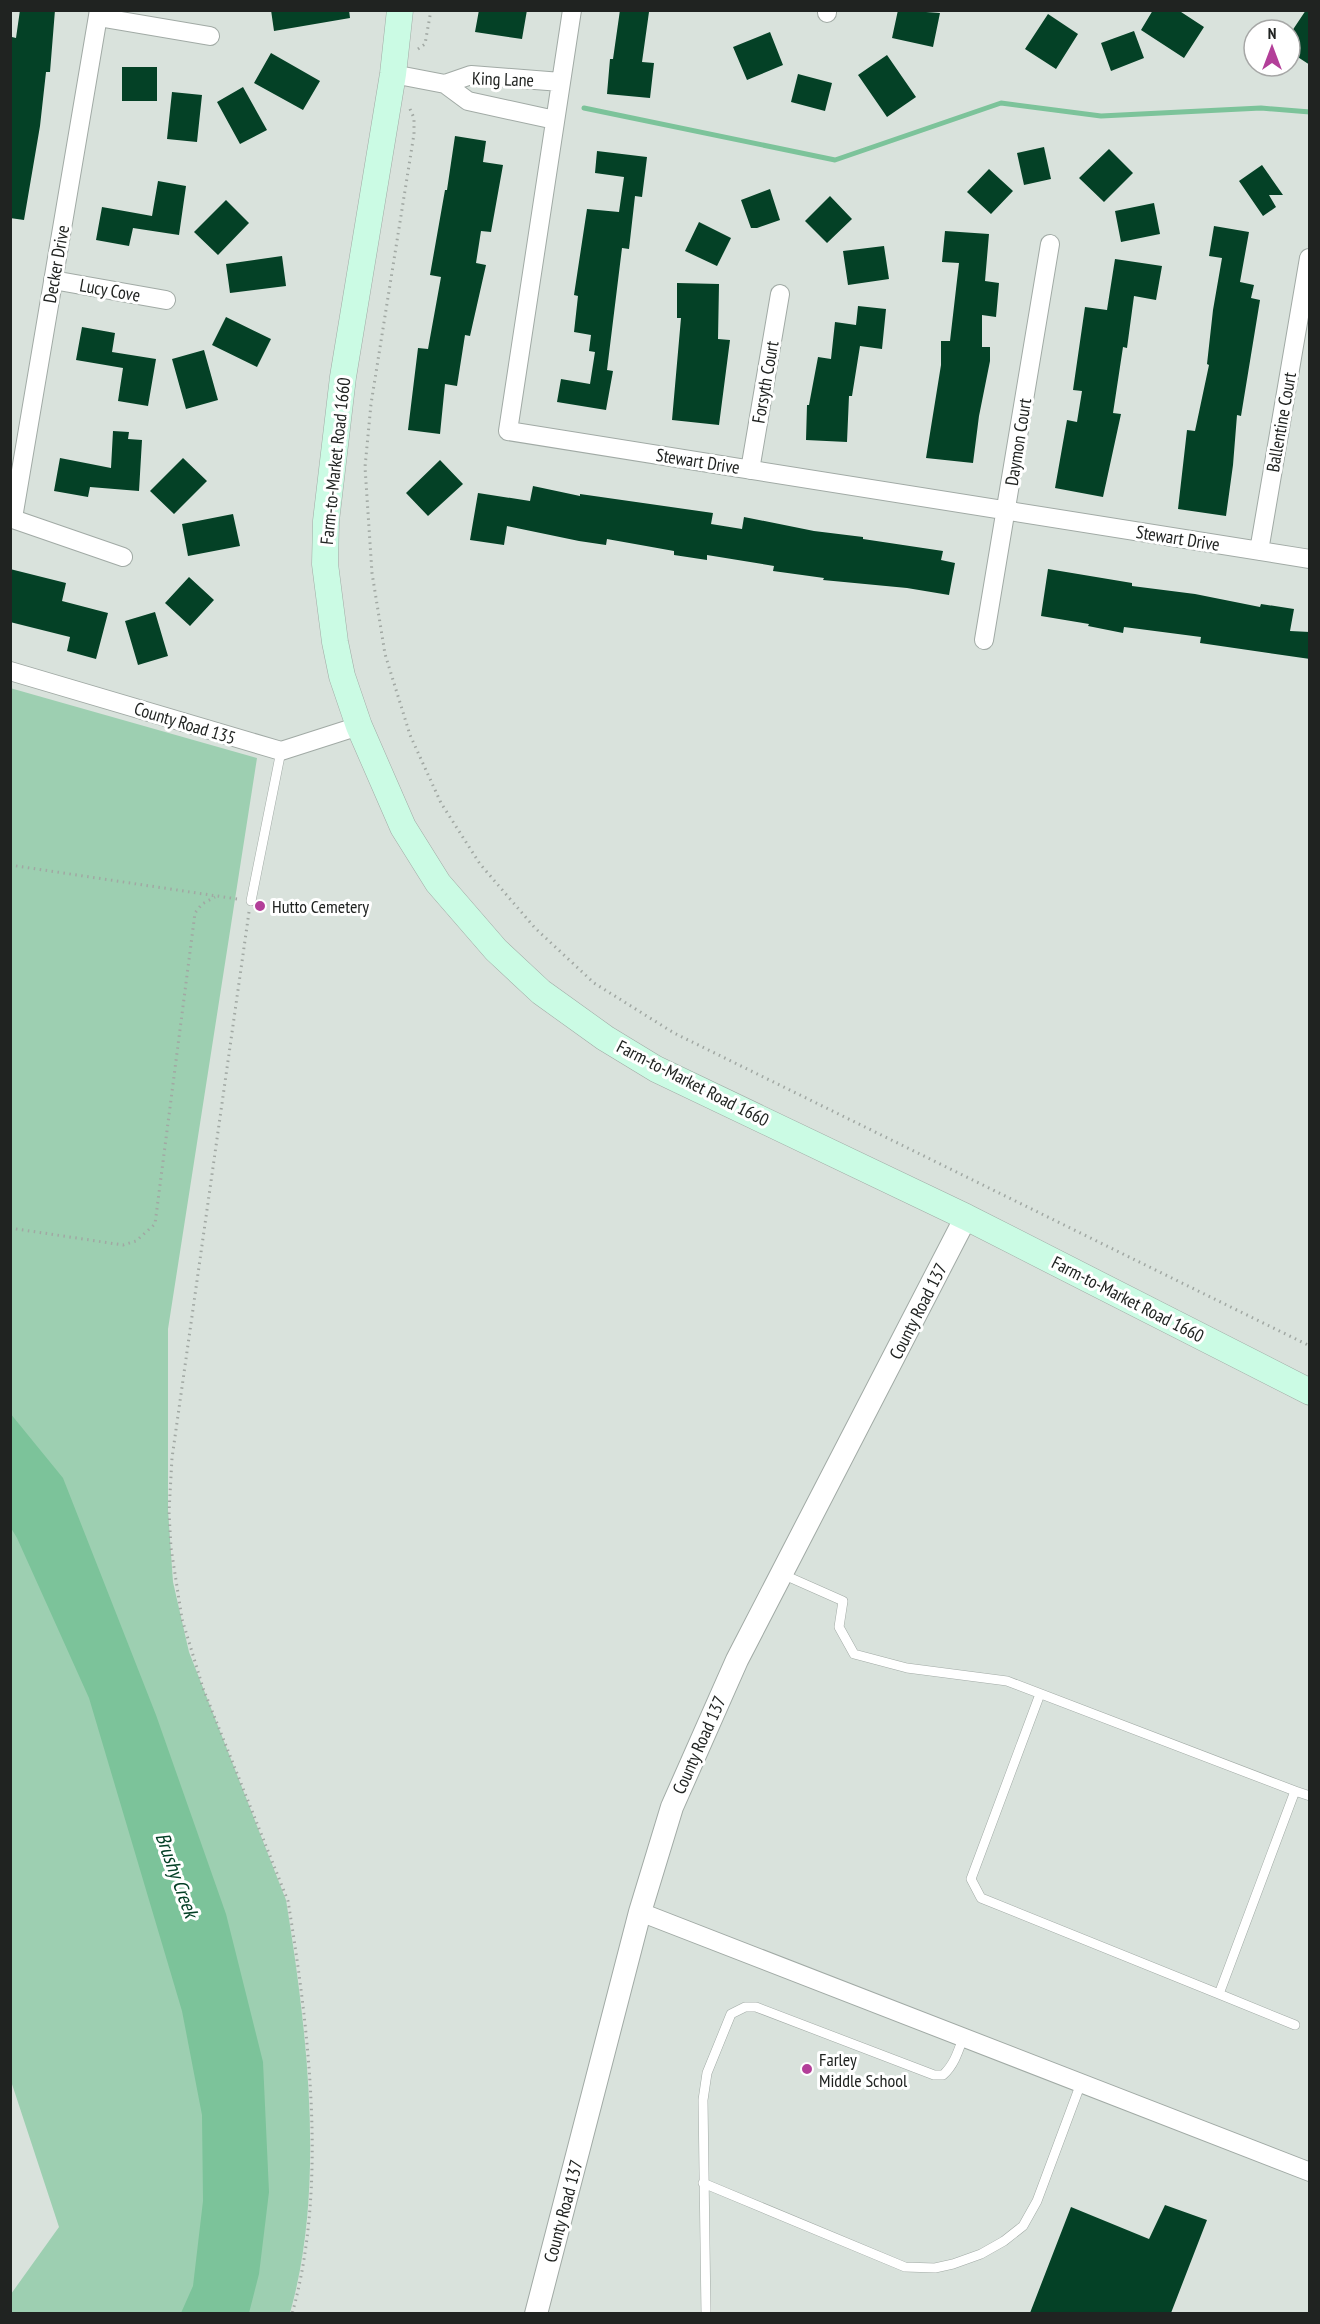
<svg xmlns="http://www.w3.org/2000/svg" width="1320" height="2324" font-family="'PT Sans Narrow',sans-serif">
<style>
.green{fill:#9dcfb1}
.water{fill:#7cc39a}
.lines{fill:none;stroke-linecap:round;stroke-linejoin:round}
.stream{stroke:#7cc39a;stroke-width:5}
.building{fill:#044126}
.service-casing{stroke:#a1aaa5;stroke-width:10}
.minor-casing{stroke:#a1aaa5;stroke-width:20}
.tertiary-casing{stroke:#a1aaa5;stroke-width:24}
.secondary-casing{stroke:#a1aaa5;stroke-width:27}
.path{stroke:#a1a8a3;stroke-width:3;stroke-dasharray:1.5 4.5;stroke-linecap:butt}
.service{stroke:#fff;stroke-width:9}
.minor{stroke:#fff;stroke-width:18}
.tertiary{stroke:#fff;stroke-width:22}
.secondary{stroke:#cbfbe4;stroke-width:26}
.poi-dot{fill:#b33f99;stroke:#fff;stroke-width:2}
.labels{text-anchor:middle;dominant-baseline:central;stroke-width:6;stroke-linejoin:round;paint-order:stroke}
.street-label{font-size:18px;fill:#202321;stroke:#fff}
.poi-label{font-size:18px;fill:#202321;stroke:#fff;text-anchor:start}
.water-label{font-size:20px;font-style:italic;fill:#044026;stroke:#fff}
</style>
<rect width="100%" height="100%" fill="#d9e2dc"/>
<path class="green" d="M10,688L257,758L168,1329V1510L173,1582L189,1652L286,1900C307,2029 326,2186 290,2313H11V2294L59,2227L10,2078Z"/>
<path class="water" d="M10,1413L63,1478L156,1715L226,1914L263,2062L269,2192L259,2274L249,2313H181L193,2286L203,2201L202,2115L182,2011L89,1698L17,1538L11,1528Z"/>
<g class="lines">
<path class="stream" d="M584,108L835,160L1001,103L1101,116L1261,108L1310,112"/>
</g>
<path class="building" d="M20,10H55L50,72H46L40,126L24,220L10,218V58L12,37L16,38Z
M271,10H349L350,18L274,31Z
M479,10H527L522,39L475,32Z
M620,10L649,12L642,62L654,63L650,98L607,94L610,59H613Z
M898,10L940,13L933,47L892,38Z
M1153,10H1178L1204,27L1184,58L1141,30Z
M1306,10H1310V65L1290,52V34Z
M1048,14L1078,34L1056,69L1025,49Z
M1134,31L1144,58L1111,71L1101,43Z
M770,32L783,65L747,80L733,47Z
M271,53L320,81L303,110L254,83Z
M887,55L916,97L887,117L858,75Z
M122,67H157V101H122Z
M798,74L832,83L825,111L791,102Z
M243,87L267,130L240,144L217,102Z
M172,92L202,95L197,142L167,139Z
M455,136L486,141L483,162L503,165L491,232L481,231L476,263L486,265L470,336L465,335L457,386L445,384L440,434L408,430L418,348L428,349L441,277L430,275L445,190H447Z
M1044,147L1051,179L1024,185L1017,153Z
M1109,149L1133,173L1104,202L1079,178Z
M597,151L647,157L642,197L635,196L629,249L622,248L607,370L613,371L606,410L557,402L561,379L590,384L595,352L589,351L591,335L574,332L578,296L574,295L587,209L619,212L624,177L595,173Z
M1262,165L1283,195H1269L1276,207L1263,216L1239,181Z
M989,169L1013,191L991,214L967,192Z
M158,181L186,186L179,235L133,228L129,246L96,240L102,207L152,216Z
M770,189L780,220L757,228H751L741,200Z
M830,196L852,219L827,243L805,221Z
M226,200L249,223L218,255L194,232Z
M1154,203L1160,234L1121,242L1115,211Z
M699,222L731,238L717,266L685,251Z
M1214,226L1249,232L1240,282L1254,285L1251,298L1260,300L1241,416L1237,415L1233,465L1226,516L1178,509L1187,430L1195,431L1209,365L1207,364L1213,310L1222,258L1209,256Z
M945,231L989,234L985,281L999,283L996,317L982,315V347H990V361L979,416L973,463L926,458L941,365V341H950L959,263L942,262Z
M884,246L889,279L848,285L843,251Z
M282,256L286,286L230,293L226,264Z
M1115,259L1162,266L1156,300L1134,296L1127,348L1123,347L1113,413L1121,414L1103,497L1055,488L1067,420L1077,422L1082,391L1073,390L1085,307L1107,310Z
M677,283L719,284L718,339L730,340L719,425L672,420L681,318H677Z
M858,306L886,309L882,349L860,346L852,396H849L847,442L806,440L807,405H809L818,357L831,359L835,322L856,325Z
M226,317L271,339L257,367L212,345Z
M82,327L115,333L112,352L156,359L148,406L118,401L123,368L76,360Z
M204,350L218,400L186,409L172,359Z
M113,431L129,432L128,439L142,440L139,491L90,487L88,497L54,491L60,458L111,468Z
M183,458L207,481L174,514L150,491Z
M440,460L463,484L428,516L406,493Z
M533,486L580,496V494L713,513L711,524L742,529L744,517L814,531L863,537V539L943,551L941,560L955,563L949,595L907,588L823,580L824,578L773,571L774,566L707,555V560L674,555V551L607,539L606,545L579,541L507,526L504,545L470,540L478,493L530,501Z
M233,514L240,546L188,556L182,524Z
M10,569L66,583L62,601L108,613L96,659L67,651L70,637L10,622Z
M1048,569L1132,583V586L1195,594L1260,607L1261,604L1294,609L1290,631L1310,632V659L1200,643L1201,637L1124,627L1123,633L1088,626L1089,624L1041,616Z
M189,577L214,600L190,626L165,603Z
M155,612L168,656L138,665L125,621Z
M1165,2205L1207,2220L1171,2313H1030L1071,2207L1149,2239Z"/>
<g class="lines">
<g class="service-casing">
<path id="service" d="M251,901L281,751
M782,1574L843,1601L839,1627L854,1654L907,1668L1007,1681L1295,1791L1219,1994L981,1898L971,1879L1040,1694
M1295,1791L1310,1796
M1219,1994L1295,2025
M703,2183L905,2267L935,2268L953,2264L981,2254L1004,2241L1023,2226L1037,2201L1081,2083
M706,2314L703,2100L707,2073L731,2014L745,2007H756L934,2075H943C954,2065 958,2052 963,2038"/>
</g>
<g class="minor-casing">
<path id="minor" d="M572,10L508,431L1310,559
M827,13V10
M98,17L210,36
M393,74L445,84L468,101L555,120
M445,84L471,75L561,82
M53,280L166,300
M750,470L780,294
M10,518L123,557
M13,518L99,10
M1259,551L1309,258
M984,640L1050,244
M10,671L281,751L359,726
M640,1912L1310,2172"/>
</g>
<g class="tertiary-casing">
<path id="tertiary" d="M536,2314L640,1912L672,1807L737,1660L966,1217"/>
</g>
<g class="secondary-casing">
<path id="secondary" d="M400,10L393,74L343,377L326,521L325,564L335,642L342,676L359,726L403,827L438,883L496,950L541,992L605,1038L656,1069L966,1217L1310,1392"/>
</g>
<path class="path" d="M418,49L425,44L431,10
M410,109L414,118V134L371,404L365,467L372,573L385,654L410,735L441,803L480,864L535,928L594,983L674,1033L1310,1346
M10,865L237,899
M249,912L172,1458L169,1512L171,1548L182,1619L203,1688L288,1901C309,2030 328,2187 292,2314
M10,1228L123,1245L136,1241L155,1224L195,913L202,904L215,897"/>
<use href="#service" class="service"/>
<use href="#minor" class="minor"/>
<use href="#tertiary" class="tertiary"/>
<use href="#secondary" class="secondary"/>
</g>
<g class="poi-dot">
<circle cx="260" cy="906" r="6"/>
<circle cx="807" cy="2069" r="6"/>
</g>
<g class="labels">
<g class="street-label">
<text transform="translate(503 79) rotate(2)">King Lane</text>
<text transform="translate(56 264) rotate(-80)">Decker Drive</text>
<text transform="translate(110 290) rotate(10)">Lucy Cove</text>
<text transform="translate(765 382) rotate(-80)">Forsyth Court</text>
<text transform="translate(1281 422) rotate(-80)">Ballentine Court</text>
<text transform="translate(1018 442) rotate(-81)">Daymon Court</text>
<text transform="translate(335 461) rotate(-84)">Farm-to-Market Road 1660</text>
<text transform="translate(698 461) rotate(9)">Stewart Drive</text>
<text transform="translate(1178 538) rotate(9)">Stewart Drive</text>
<text transform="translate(185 723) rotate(17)">County Road 135</text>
<text transform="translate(693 1083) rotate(27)">Farm-to-Market Road 1660</text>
<text transform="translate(1128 1299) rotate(27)">Farm-to-Market Road 1660</text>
<text transform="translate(918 1311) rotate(-63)">County Road 137</text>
<text transform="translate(699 1745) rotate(-66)">County Road 137</text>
<text transform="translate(563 2211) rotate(-75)">County Road 137</text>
</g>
<g class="poi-label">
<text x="272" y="906">Hutto Cemetery</text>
<text x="819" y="2059">Farley<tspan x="819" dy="21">Middle School</tspan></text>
</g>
<g class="water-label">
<text transform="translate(177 1875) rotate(70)">Brushy Creek</text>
</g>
</g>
<rect width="1320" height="2324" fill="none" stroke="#202321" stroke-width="24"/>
<g transform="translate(1272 48)"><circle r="28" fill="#ffffff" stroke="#a6a7a6" stroke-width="1.5"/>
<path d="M0-4.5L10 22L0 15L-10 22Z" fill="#b33f99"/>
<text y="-9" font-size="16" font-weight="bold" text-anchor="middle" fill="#202321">N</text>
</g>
</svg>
